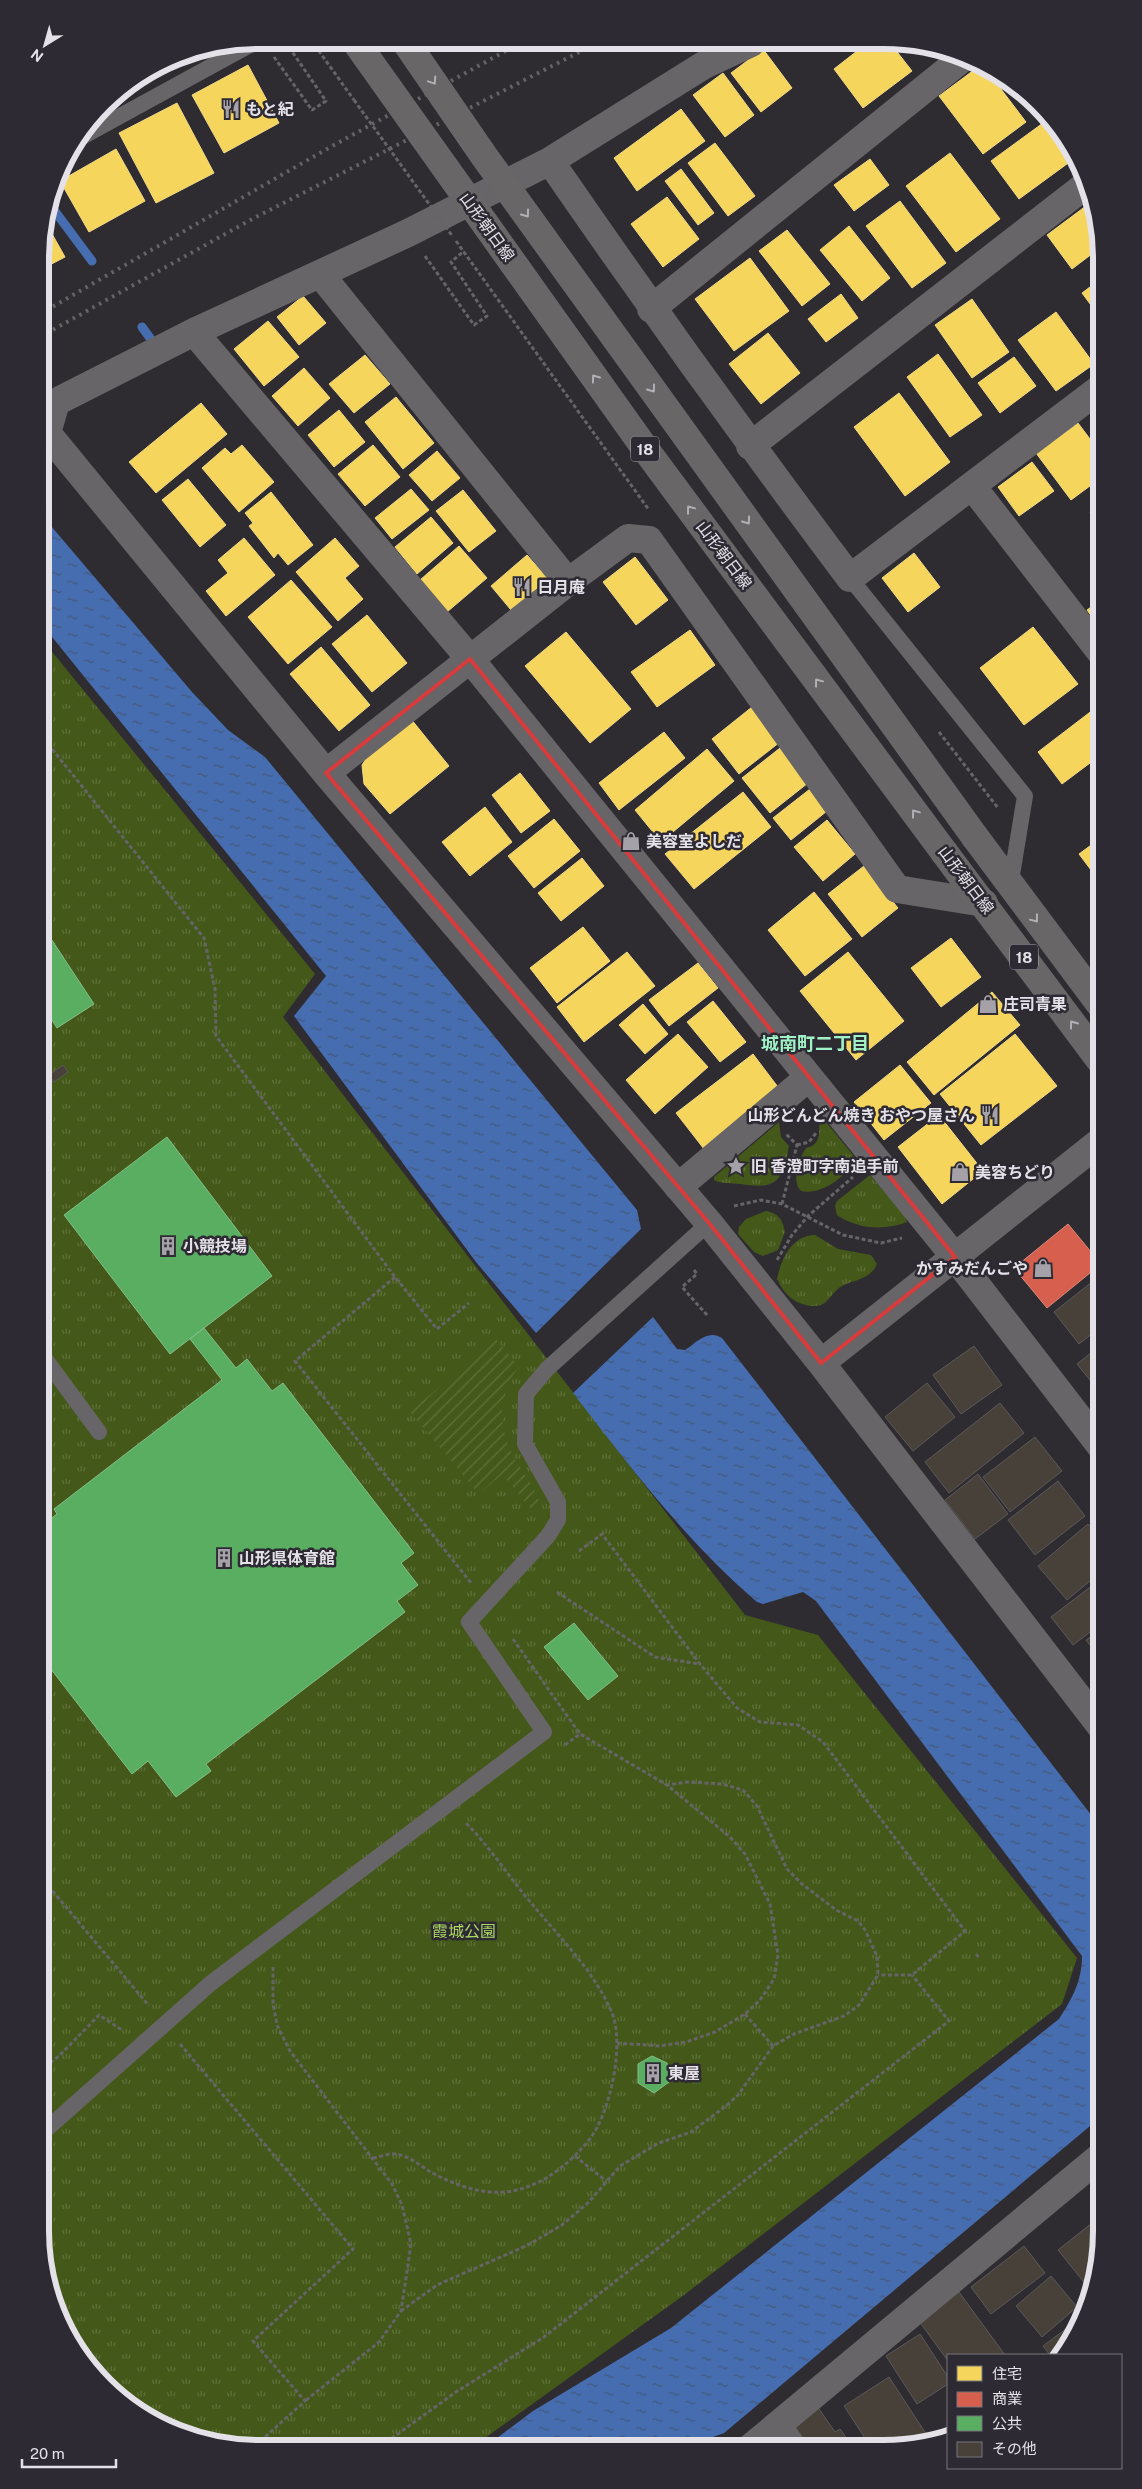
<svg xmlns="http://www.w3.org/2000/svg" width="1142" height="2489" font-family="'Public Sans','Noto Sans JP',sans-serif">
<style>
.park{fill:url(#park-tufts)}
.garden{fill:url(#garden-furrows)}
.water{fill:url(#water-ripples)}
.homes{fill:#f6d55c;stroke:#f1d986}
.shops{fill:#d6604d;stroke:#da877c}
.public{fill:#5aae61;stroke:#83be8a}
.lines{fill:none;stroke-linecap:round;stroke-linejoin:round}
.stream{stroke:#466daf;stroke-width:9}
.building{fill:#47413a;stroke:#5b595a}
.path{stroke:#656466;stroke-width:3;stroke-dasharray:4 2.5;stroke-linecap:butt}
.service{stroke:#676567;stroke-width:16}
.minor{stroke:#676567;stroke-width:28}
.primary{stroke:#696668;stroke-width:28}
.rail{stroke:#656365;stroke-width:4;stroke-dasharray:2.5 5;stroke-linecap:butt}
.path-bridge{stroke:#656466;stroke-width:3;stroke-dasharray:4 2.5;stroke-linecap:butt}
.primary-bridge{stroke:#696668;stroke-width:28}
.oneway{stroke:#b3b0b5}
.marked{fill:none;stroke:#d73b3b;stroke-width:4;stroke-linejoin:round}
.labels{text-anchor:middle;dominant-baseline:central;stroke-width:5;stroke-linejoin:round;paint-order:stroke}
.shield{fill:#2e2a33;stroke:#adabb2;stroke-width:1}
.shield-label{font-size:15px;font-weight:bold;fill:#e4e2e8}
.poi-label{font-size:16px;font-weight:bold;fill:#e4e2e8;stroke:#2e2a33;text-anchor:start}
.street-label{font-size:16px;fill:#e4e2e8;stroke:#2e2a33}
.park-label{font-size:16px;fill:#aad761;stroke:#2e2a33}
.neighbourhood-label{font-size:18px;font-weight:bold;fill:#9ff1c6;stroke:#2e2a33}
.rim{fill:none;stroke:#e4e2e8;stroke-width:6}
</style>
<defs>
<pattern id="park-tufts" width="24" height="20" patternUnits="userSpaceOnUse" patternTransform="scale(1.25)"><rect width="24" height="20" fill="#445919"/><path d="M3 7l-1-3M5 7V3M7 7l1-3M15 17l-1-3M17 17v-4M19 17l1-3" fill="none" stroke="#5f713a"/></pattern>
<pattern id="garden-furrows" width="10" height="10" patternUnits="userSpaceOnUse" patternTransform="scale(1.25)"><rect width="10" height="10" fill="#445919"/><path d="M-1 1l2-2M0 10L10 0M9 11l2-2" fill="none" stroke="#5f713a"/></pattern>
<pattern id="water-ripples" width="26" height="14" patternUnits="userSpaceOnUse" patternTransform="scale(1.25)"><rect width="26" height="14" fill="#466daf"/><path d="M2 4q2-2 4 0t4 0M15 11q2-2 4 0t4 0" fill="none" stroke="#45587a"/></pattern>
</defs>
<rect width="100%" height="100%" fill="#2e2c31"/>
<path class="park" d="M40,637L315,974L283,1017L745,1615L818,1635L1077,1958L1062,2004L684,2295L474,2446L215,2445L162,2427L114,2395L77,2352L47,2288L40,2231Z
M822,1117L857,1160C845,1176 822,1196 801,1191C791,1182 799,1158 806,1148C822,1145 819,1131 819,1119Z
M779,1122L781,1137L789,1146C782,1180 779,1190 741,1184C732,1183 721,1184 714,1180V1177Z
M870,1175L905,1216L907,1222C884,1231 857,1229 837,1215L835,1206L837,1201Z
M766,1211C778,1213 783,1220 785,1232L778,1250L763,1256L754,1252L738,1234L739,1227L746,1219Z
M815,1235L838,1249L871,1255L877,1264C870,1280 855,1279 842,1286C834,1290 830,1300 823,1304C819,1306 815,1306 811,1306C793,1303 785,1295 777,1279C782,1258 791,1236 815,1235Z"/>
<path class="garden" d="M496,1339L519,1367C495,1395 498,1433 518,1464C526,1477 537,1489 539,1504L532,1510L502,1474L479,1494L410,1412Z"/>
<path class="water" d="M40,513L192,692L228,730L265,757L637,1210L641,1229L536,1333L476,1262L294,1016L326,976L40,622Z
M653,1317L677,1349L685,1350C697,1342 708,1329 722,1338L1102,1829V2116L724,2433L682,2448L485,2447L533,2411L671,2328L1059,2019C1072,1999 1082,1981 1082,1956L816,1601L803,1592L763,1604L757,1602C686,1541 630,1467 573,1393Z"/>
<path class="homes" d="M866,44H891L912,71L863,108L834,69Z
M763,49L792,88L761,112L731,73Z
M982,64L1026,122L983,154L939,96Z
M248,65L279,123L224,153L192,95Z
M723,73L754,115L725,137L693,95Z
M177,103L214,173L156,203L119,133Z
M681,109L705,141L637,191L614,158Z
M1043,123L1071,161L1019,199L991,161Z
M715,143L755,196L728,216L688,163Z
M116,149L145,201L89,232L60,181Z
M950,153L1000,219L956,252L906,186Z
M870,159L889,185L854,211L834,185Z
M681,169L714,213L698,225L665,181Z
M667,197L699,239L663,267L631,224Z
M1094,200L1101,247L1072,269L1047,235Z
M900,201L946,263L912,288L866,226Z
M46,223L65,257L40,270V243Z
M849,226L890,278L862,301L820,250Z
M787,230L830,284L802,306L759,251Z
M750,258L789,311L734,351L695,299Z
M1102,278V320L1082,293Z
M841,294L858,318L826,342L808,319Z
M303,296L326,323L299,345L277,317Z
M972,299L1009,352L972,378L935,325Z
M1056,312L1094,364L1056,391L1018,340Z
M268,321L299,357L264,386L234,349Z
M768,333L800,373L761,404L729,364Z
M938,354L982,415L950,437L907,377Z
M365,355L390,384L354,413L329,384Z
M1014,357L1036,386L1000,413L978,383Z
M304,368L330,398L298,426L272,396Z
M899,393L950,462L905,496L854,427Z
M396,397L434,443L403,469L365,422Z
M201,403L227,434L156,493L129,462Z
M339,410L365,442L334,467L308,435Z
M1078,423L1102,455V477L1071,500L1036,453Z
M242,445L274,482L239,512L202,468L225,448L231,454Z
M373,445L400,477L365,506L338,474Z
M437,451L460,478L432,501L409,475Z
M1032,462L1054,491L1019,516L998,487Z
M188,479L226,525L200,547L162,500Z
M411,489L429,510L392,539L375,518Z
M463,490L496,531L469,552L436,511Z
M271,492L313,545L288,565L278,553L274,558L249,526L253,523L245,513Z
M1102,504V528L1090,512Z
M431,517L453,543L417,574L395,547Z
M244,538L275,575L226,616L206,591L228,573L218,560Z
M335,538L359,566L345,578L363,599L338,621L296,572Z
M459,546L487,578L447,612L420,580Z
M914,553L940,587L908,612L882,578Z
M527,555L548,579L511,610L491,586Z
M635,557L668,600L636,625L603,582Z
M291,580L332,627L288,664L248,617Z
M1102,599V631L1087,610Z
M367,615L407,663L372,692L332,644Z
M1033,627L1078,684L1024,725L980,668Z
M690,630L715,665L657,707L631,672Z
M566,632L631,709L590,743L525,666Z
M321,647L370,705L339,731L290,674Z
M1102,703V754L1062,784L1038,752Z
M752,707L780,742L739,774L712,739Z
M411,719L449,766L390,814L364,784L362,765L369,754Z
M664,732L685,758L619,810L599,783Z
M780,748L808,783L770,813L742,778Z
M707,749L734,781L661,842L635,810Z
M520,773L550,811L521,833L492,795Z
M810,789L827,811L791,840L773,818Z
M743,792L771,827L694,889L665,854Z
M485,807L512,842L470,876L442,842Z
M554,819L580,851L534,888L508,856Z
M827,820L855,854L823,881L794,847Z
M1102,837V875L1097,878L1079,854Z
M582,858L604,886L561,921L538,893Z
M864,866L898,908L862,937L828,894Z
M814,892L852,939L805,976L768,930Z
M583,927L610,961L557,1003L530,968Z
M951,938L981,977L941,1007L911,968Z
M627,952L655,986L584,1042L557,1007Z
M848,952L904,1021L856,1060L800,991Z
M698,963L718,988L669,1026L649,1000Z
M992,992L1020,1025L934,1095L907,1062Z
M713,1001L746,1042L720,1062L687,1022Z
M643,1004L668,1034L645,1054L619,1025Z
M678,1034L708,1067L655,1114L626,1080Z
M1015,1034L1057,1086L981,1145L940,1094Z
M753,1054L781,1091L704,1149L676,1113Z
M900,1065L931,1103L884,1140L854,1102Z
M939,1115L983,1171L942,1204L898,1147Z"/>
<path class="shops" d="M1068,1224L1101,1264L1047,1308L1014,1268Z"/>
<path class="public" d="M40,922L94,1004L57,1028L45,1009L40,1011Z
M167,1137L272,1276L170,1354L64,1215Z
M204,1328L236,1368L247,1359L272,1391L283,1383L414,1553L401,1563L418,1585L397,1601L405,1612L206,1764L211,1771L176,1797L148,1761L132,1774L40,1655V1527L57,1514L54,1509L222,1380L190,1339Z
M574,1623L618,1676L588,1700L544,1647Z
M652,2056L667,2063L669,2082L654,2093L638,2083V2064Z"/>
<g class="lines">
<path class="stream" d="M51,206L92,261
M142,327L150,338"/>
</g>
<path class="building" d="M63,1065L68,1072L54,1082L49,1075Z
M1102,1274V1326L1079,1344L1054,1312Z
M1102,1344V1395L1077,1364Z
M974,1346L1002,1385L961,1414L933,1375Z
M927,1383L955,1417L913,1451L885,1417Z
M1000,1403L1024,1433L949,1493L925,1462Z
M1035,1437L1062,1471L1010,1512L983,1477Z
M978,1474L1008,1514L975,1539L945,1500Z
M1058,1481L1085,1516L1035,1555L1008,1520Z
M1088,1524L1102,1540V1571L1067,1600L1038,1566Z
M1102,1578V1623L1073,1645L1051,1617Z
M1102,1629V1661L1086,1640Z
M1102,2215V2246L1091,2291L1058,2250Z
M1024,2246L1045,2273L991,2314L971,2287Z
M1051,2276L1077,2307L1042,2337L1016,2306Z
M959,2292L1005,2355H948V2361L919,2321Z
M1086,2314L1060,2355H1050L1043,2346Z
M920,2334L948,2377V2384L917,2404L886,2356Z
M889,2377L932,2443L872,2449L844,2406Z
M817,2406L835,2432L840,2429L854,2449H808L791,2425Z"/>
<g class="lines">
<path class="path" d="M311,40L354,100
M274,57L312,110L326,101L291,50L304,40
M456,241L649,510
M425,256L474,325L487,316L451,262L464,251
M939,732L998,808
M40,734L204,938L215,989L216,1036L395,1277L437,1329L469,1303
M797,1145L809,1142L816,1133
M782,1204L797,1145L786,1134
M734,1206L761,1200L782,1204L843,1235L881,1243L902,1238
M777,1260L792,1235L808,1216L853,1177
M694,1270L697,1274L682,1287L707,1315
M395,1277L295,1361L471,1583
M579,1551L602,1534L700,1664L737,1708L760,1722L798,1725L823,1742L965,1931L912,1975H878
M557,1592L655,1657L700,1664
M513,1639L580,1734L667,1785L730,1837L745,1854L770,1904L778,1955L774,1979L760,2000L745,2014L715,2032L686,2042L660,2046L617,2043
M565,1745L580,1734
M40,1876L149,2006
M976,1954L980,1959
M273,1967V2004L277,2025L290,2051L392,2184L402,2205L411,2244L401,2311L379,2342L305,2401
M745,2014L773,2046
M180,2044L353,2249L253,2341L305,2401L256,2445
M40,2071L60,2055L99,2015L122,2030
M575,2156L606,2181
M373,2158C380,2157 389,2153 396,2154C407,2155 420,2165 429,2171C454,2185 483,2196 512,2191C544,2185 569,2164 589,2140C610,2114 625,2045 612,2013C595,1972 560,1938 532,1904C509,1877 490,1847 465,1822
M401,2311L437,2285L528,2245L562,2225L589,2202L620,2166L659,2143L691,2132L726,2106L738,2095L773,2046L794,2034L844,2016L859,2005L878,1975L877,1956L865,1930L858,1921L836,1910L802,1884L787,1869L757,1806L743,1790L722,1784L687,1782L667,1785
M381,2446L456,2392L544,2337L949,2021L912,1975"/>
<path class="service" d="M80,138L259,40
M850,578L1025,796L1010,887
M40,1352L99,1432
M40,2135L211,1983L544,1732L469,1622L548,1536L558,1520V1502L525,1444L526,1394L547,1369L709,1223"/>
<path class="minor" d="M751,43L704,65L550,161L408,233L194,332L470,659L955,1257L1102,1448
M550,161C647,302 747,441 850,578L1102,387
M321,275L568,582
M651,309L964,57
M194,332L56,402L47,433L326,773L709,1223L821,1363L1102,1728
M750,446L1087,184
M972,486L1102,654
M326,773L568,582L628,538L649,540L897,889L984,903
M678,1187L808,1078
M821,1363L1102,1140
M778,2426L793,2448
M750,2448L1102,2155"/>
<path class="primary" d="M975,837L1102,1007
M944,852L1102,1063"/>
<path class="rail" d="M40,314L325,150L522,42
M40,337L254,218L599,42"/>
<path class="path-bridge" d="M354,100L453,237"/>
<path class="primary-bridge" d="M355,41L649,454L944,852
M405,41L484,156L975,837"/>
</g>
<defs><path id="oneway-chevron" d="M-2-3.5L2.5 0L-2 3.5" fill="none" stroke-width="1.6" stroke-linecap="round" stroke-linejoin="round" transform="scale(1.25)"/></defs>
<g class="oneway">
<use href="#oneway-chevron" transform="translate(433 81) rotate(56)"/>
<use href="#oneway-chevron" transform="translate(526 214) rotate(54)"/>
<use href="#oneway-chevron" transform="translate(595 378) rotate(-126)"/>
<use href="#oneway-chevron" transform="translate(652 389) rotate(54)"/>
<use href="#oneway-chevron" transform="translate(690 509) rotate(-127)"/>
<use href="#oneway-chevron" transform="translate(747 521) rotate(54)"/>
<use href="#oneway-chevron" transform="translate(818 682) rotate(-127)"/>
<use href="#oneway-chevron" transform="translate(915 813) rotate(-127)"/>
<use href="#oneway-chevron" transform="translate(1035 919) rotate(53)"/>
<use href="#oneway-chevron" transform="translate(1073 1024) rotate(-126)"/>
</g>
<path class="marked" d="M470,659L955,1257L821,1363L709,1223L326,773Z"/>
<defs>
<g id="restaurant-bare" transform="scale(1.5)"><path d="M-5-6h1v4h1v-4h1v4h1v-4h1v5L-1.5 .5V6h-2V.5L-5-1ZM5-6V6H3V1.5H1.5Q1.5-4 5-6Z" fill="#a4a2a8" stroke="#2e2a33" stroke-width="2.5" paint-order="stroke"/></g>
<g id="shop-bare" transform="scale(1.5)"><path d="M-5-2.5h2.3a2.7 3.5 0 0 1 5.4 0H5L5.5 6h-11ZM-1.5-2.5h3a1.5 2.3 0 0 0-3 0Z" fill="#a4a2a8" stroke="#2e2a33" stroke-width="2.5" paint-order="stroke"/></g>
<g id="sight-bare" transform="scale(1.5)"><path d="M0-6L1.8-2.2L6-1.7L2.9 1.2L3.7 5.4L0 3.3L-3.7 5.4L-2.9 1.2L-6-1.7L-1.8-2.2Z" fill="#a4a2a8" stroke="#2e2a33" stroke-width="2.5" paint-order="stroke"/></g>
<g id="building-bare" transform="scale(1.5)"><path d="M-4-6H4V6H1V3H-1V6H-4ZM-2.5-4.3h1.7v1.8h-1.7ZM.8-4.3h1.7v1.8H.8ZM-2.5-1h1.7V.8h-1.7ZM.8-1h1.7V.8H.8Z" fill="#a4a2a8" stroke="#2e2a33" stroke-width="2.5" paint-order="stroke"/></g>
</defs>
<g fill-rule="evenodd">
<use href="#restaurant-bare" x="231" y="109"/>
<use href="#restaurant-bare" x="522" y="587"/>
<use href="#shop-bare" x="631" y="841"/>
<use href="#shop-bare" x="988" y="1004"/>
<use href="#restaurant-bare" x="990" y="1115"/>
<use href="#sight-bare" x="736" y="1166"/>
<use href="#shop-bare" x="960" y="1172"/>
<use href="#building-bare" x="168" y="1246"/>
<use href="#shop-bare" x="1043" y="1268"/>
<use href="#building-bare" x="224" y="1558"/>
<use href="#building-bare" x="653" y="2073"/>
</g>
<g class="labels">
<g class="shield">
<rect x="631" y="436.5" width="28" height="25" rx="4"/>
<rect x="1010" y="944.5" width="28" height="25" rx="4"/>
</g>
<g class="shield-label">
<text x="645" y="449">18</text>
<text x="1024" y="957">18</text>
</g>
<g class="poi-label">
<text x="246" y="109">もと紀</text>
<text x="537" y="587">日月庵</text>
<text x="646" y="841">美容室よしだ</text>
<text x="1003" y="1004">庄司青果</text>
<text x="975" y="1115" text-anchor="end">山形どんどん焼き おやつ屋さん</text>
<text x="751" y="1166">旧 香澄町字南追手前</text>
<text x="975" y="1172">美容ちどり</text>
<text x="183" y="1246">小競技場</text>
<text x="1028" y="1268" text-anchor="end">かすみだんごや</text>
<text x="239" y="1558">山形県体育館</text>
<text x="668" y="2073">東屋</text>
</g>
<g class="street-label">
<text transform="translate(487 227) rotate(54)">山形朝日線</text>
<text transform="translate(724 555) rotate(53)">山形朝日線</text>
<text transform="translate(966 880) rotate(53)">山形朝日線</text>
</g>
<g class="park-label">
<text x="464" y="1931">霞城公園</text>
</g>
<g class="neighbourhood-label">
<text x="815" y="1043">城南町二丁目</text>
</g>
</g>
<path d="M0 0H1142V2489H0ZM258 49H884A209 209 0 0 1 1093 258V2231A209 209 0 0 1 884 2440H258A209 209 0 0 1 49 2231V258A209 209 0 0 1 258 49Z" fill="#2e2a33" fill-rule="evenodd"/>
<path class="rim" d="M258 49H884A209 209 0 0 1 1093 258V2231A209 209 0 0 1 884 2440H258A209 209 0 0 1 49 2231V258A209 209 0 0 1 258 49Z"/>
<rect x="947" y="2354" width="175" height="115" fill="#2e2a33" stroke="#77747b"/>
<rect x="957" y="2366" width="25" height="15" fill="#f6d55c" stroke="#77747b"/>
<text x="992" y="2379" font-size="15" fill="#e4e2e8">住宅</text>
<rect x="957" y="2392" width="25" height="15" fill="#d6604d" stroke="#77747b"/>
<text x="992" y="2404" font-size="15" fill="#e4e2e8">商業</text>
<rect x="957" y="2416" width="25" height="15" fill="#5aae61" stroke="#77747b"/>
<text x="992" y="2429" font-size="15" fill="#e4e2e8">公共</text>
<rect x="957" y="2442" width="25" height="15" fill="#47413a" stroke="#77747b"/>
<text x="992" y="2454" font-size="15" fill="#e4e2e8">その他</text>
<g transform="translate(45 45) rotate(217)" stroke="#2e2a33" stroke-width="4" paint-order="stroke">
<path d="M0-4L9 19L0 12L-9 19Z" fill="#e4e2e8"/>
<text y="-8" font-size="14" font-weight="bold" text-anchor="middle" fill="#e4e2e8">N</text>
</g>
<path d="M22 2459v8h94v-8" fill="none" stroke="#e4e2e8" stroke-width="2.5"/>
<text x="30" y="2459" font-size="15" fill="#e4e2e8" stroke="#2e2a33" stroke-width="4" paint-order="stroke">20 m</text>
</svg>
